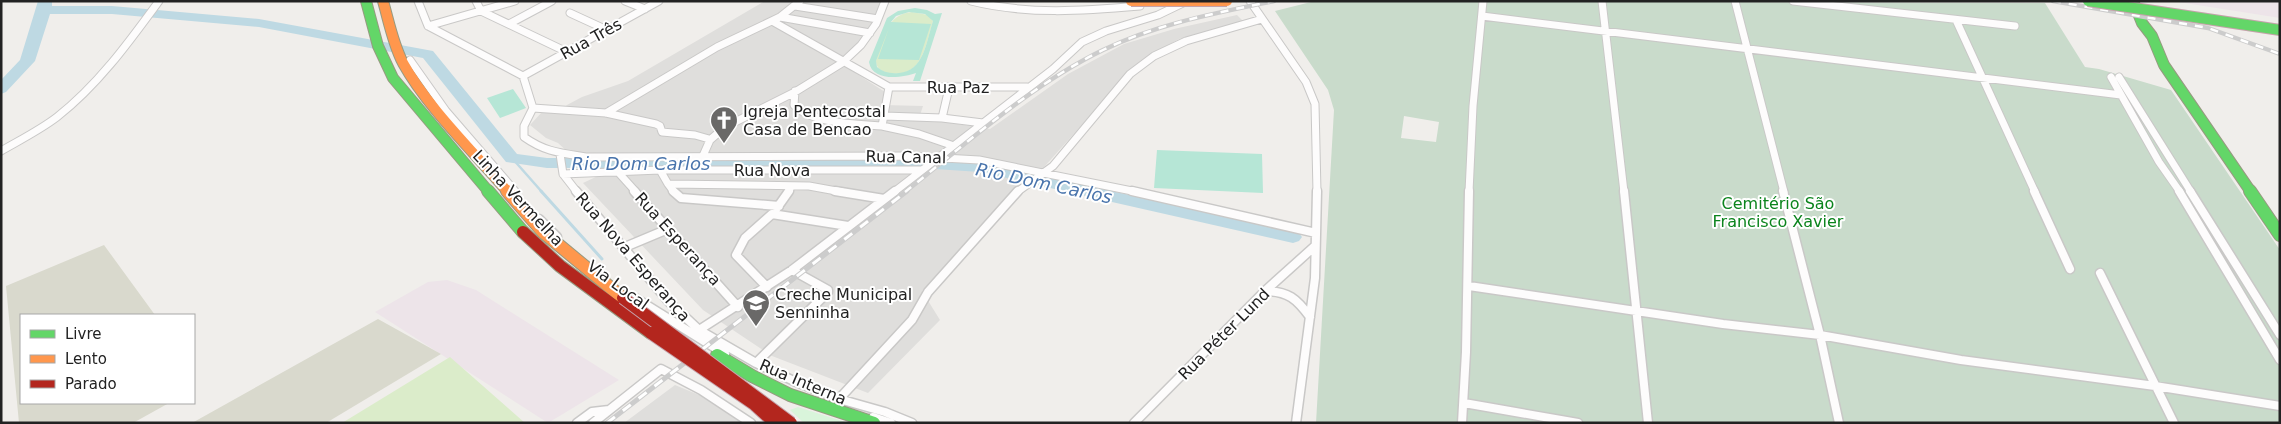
<svg xmlns="http://www.w3.org/2000/svg" width="2281" height="424" font-family="'DejaVu Sans',sans-serif">
<style>
.residential{fill:#dfdedc}
.industrial{fill:#ede4e9}
.construction{fill:#d9d9cd}
.grass{fill:#dbecca}
.cemetery{fill:#c9dbcb;fill-rule:evenodd}
.park{fill:#d9f5db}
.pitch{fill:#b6e6d6;fill-rule:evenodd}
.lines{fill:none;stroke-linecap:round;stroke-linejoin:round}
.stream-far1{stroke:#bed9e3;stroke-width:2.5}
.stream{stroke:#bed9e3;stroke-width:3}
.river{fill:#bed9e3;fill-rule:evenodd}
.street-far1-casing{stroke:#c9c8c7;stroke-width:9}
.street-casing{stroke:#c9c8c7;stroke-width:11}
.fast-far1-casing{stroke:#979a81;stroke-width:12}
.fast-casing{stroke:#979a81;stroke-width:14}
.slow-far1-casing{stroke:#979a81;stroke-width:12}
.slow-casing{stroke:#979a81;stroke-width:14}
.jam-casing{stroke:#979a81;stroke-width:14}
.street-far1{stroke:#fdfcfc;stroke-width:7}
.street{stroke:#fdfcfc;stroke-width:8}
.fast-far1{stroke:#63d668;stroke-width:10}
.fast{stroke:#63d668;stroke-width:12}
.slow-far1{stroke:#ff974d;stroke-width:10}
.slow{stroke:#ff974d;stroke-width:12}
.jam{stroke:#b3261e;stroke-width:12}
.rail-far1-casing{stroke:#ccc;stroke-width:4.5}
.rail-casing{stroke:#ccc;stroke-width:5}
.rail-far1{stroke:#fff;stroke-width:2.5;stroke-dasharray:8;stroke-linecap:butt}
.rail{stroke:#fff;stroke-width:3;stroke-dasharray:10;stroke-linecap:butt}
.fast-bridge-casing{stroke:#c5a2aa;stroke-width:12;stroke-linecap:butt}
.slow-bridge-casing{stroke:#c5a2aa;stroke-width:12;stroke-linecap:butt}
.jam-bridge-casing{stroke:#c5a2aa;stroke-width:14;stroke-linecap:butt}
.fast-bridge{stroke:#63d668;stroke-width:10}
.slow-bridge{stroke:#ff974d;stroke-width:10}
.jam-bridge{stroke:#b3261e;stroke-width:12}
.labels{text-anchor:middle;dominant-baseline:central;stroke-width:4;stroke-linejoin:round;paint-order:stroke}
.street-label{font-size:16px;fill:#222;stroke:#fff}
.poi-label{font-size:16px;fill:#222;stroke:#fff;text-anchor:start}
.park-label{font-size:16px;fill:#0b841d;stroke:#fff}
.water-label{font-size:18px;font-style:italic;fill:#4974ac;stroke:#fff}
</style>
<rect width="100%" height="100%" fill="#f0eeeb"/>
<path class="residential" d="M765,1H883L881,9L863,36L840,63L885,92L883,105L923,106L919,118L990,129L1068,74L1124,44L1174,29L1237,15L1244,22L1179,39L1148,56L1132,69L1045,166L1016,189L922,291L940,320L868,393L772,356L703,310L583,183L602,174L571,155L558,143L546,138L530,125L542,112L557,114L567,105L582,97L628,81Z
M675,385L711,400L744,423H624Z"/>
<path class="industrial" d="M2172,1H2280V18Z
M447,280L476,290L619,380L548,423L375,312L428,282Z"/>
<path class="construction" d="M104,245L155,315H21V403H169L133,423H19L6,286Z
M378,319L441,354L326,423H192Z"/>
<path class="grass" d="M912,12L928,15L933,21C925,46 923,79 888,73C881,71 876,68 876,61C884,39 886,14 912,12Z
M450,357L525,423H342Z"/>
<path class="cemetery" d="M1315,1L2045,3L2085,67L2099,69L2171,90L2280,250V423H1316L1334,110L1328,90L1275,11ZM1404,116L1439,122L1436,142L1401,138Z"/>
<path class="park" d="M798,407L848,423H804L790,410Z"/>
<path class="pitch" d="M915,8L927,10L935,14L942,13L920,81H913L916,73C902,78 872,82 869,62L887,18L898,11ZM909,12L925,14L933,21C926,42 924,71 899,73C890,74 883,72 877,67L876,61L889,28L878,59L919,60L931,24L891,22L896,16Z
M513,89L526,108L500,118L487,98Z
M1157,150L1262,154L1263,193L1154,188Z"/>
<g class="lines">
<path class="stream-far1" d="M512,158L542,192"/>
<path class="stream" d="M541,191L602,259"/>
<path class="river" d="M38,1H52V6H112L259,19L433,51L517,154L547,158L905,157L980,162L1293,231L1299,233L1302,237L1299,241L1293,243L980,172L905,167L547,168L506,162L423,58L259,27L112,14H50L35,61L6,92L1,94V80L20,60Z"/>
<g class="street-far1-casing">
<path id="street-far1" d="M418,1L428,26L523,76L533,108
M476,1L481,11L567,52
M625,1L645,9
M971,1C1027,15 1083,11 1140,6
M1250,1L1306,82L1315,104L1317,192
M1602,1L1624,192
M1735,1L1784,192
M1793,1L2015,26
M795,6L878,19
M570,13L607,30
M1482,16L2121,95
M780,17L870,33
M1956,20L2035,192
M772,21L889,87H1027
M509,24L552,1
M428,26L515,1
M410,60L446,111L515,191
M523,76L659,1
M2111,77L2159,162L2180,192
M2119,77L2191,192
M889,87L882,126L919,134L954,146
M795,91L794,105C812,124 857,124 882,126
M533,108L524,126V137C545,152 561,153 586,157L908,156L979,160L1137,192
M533,108L606,113L656,124L660,126L662,132L695,135L709,139
M606,113L717,47L780,17L800,1
M884,116L942,118L983,123
M942,118L949,88
M1,151C20,140 40,130 57,117C98,85 129,42 159,1
M560,154L563,174L577,192
M702,158L710,140L725,127L795,92L842,63L861,45L876,24L885,1
M660,170L668,184L809,186L842,192
M618,172L636,192
M563,174L660,170H921
M668,184L674,192
M788,192L791,187
M894,192L1053,69L1082,42L1106,31L1158,15L1183,3
M1017,192L1053,166L1130,74L1154,56L1186,41L1262,19
M1469,192L1473,106L1483,1"/>
</g>
<g class="street-casing">
<path id="street" d="M576,191L669,302L699,330L756,363L796,382L839,399L885,412L912,423
M634,191L738,307
M673,191L681,198L779,206
M835,191L884,199
M1132,191L1316,233
M1624,191L1648,423
M1783,191L1820,335L1839,423
M2034,191L2070,269
M2179,191L2280,360
M2190,191L2280,335
M777,208L789,191
M539,219L557,237
M625,247L668,229
M2100,273L2174,423
M1469,286L1723,324L1820,335L1961,360L2155,386L2280,406
M767,287L736,255L745,238L772,214L848,226
M1265,291C1288,291 1297,299 1310,317
M635,298L725,354
M699,330L792,270L895,191
M756,363L828,292V290L792,270
M839,399L912,320L928,292L1018,191
M1464,403L1578,423
M873,417L891,423
M577,423L592,412L609,410
M593,423L661,369L701,390L751,423
M1134,423L1265,291L1315,246
M1296,423L1315,278L1317,191
M1462,423L1466,352L1469,191"/>
</g>
<g class="fast-far1-casing">
<path id="fast-far1" d="M366,1L378,46L393,78L489,192
M2133,1L2142,23L2152,36L2164,65L2251,192"/>
</g>
<g class="fast-casing">
<path id="fast" d="M488,191L523,232
M2250,191L2280,235
M717,355L752,376L790,395L874,423"/>
</g>
<g class="slow-far1-casing">
<path id="slow-far1" d="M383,1C389,22 393,44 403,63C428,108 474,152 508,192"/>
</g>
<g class="slow-casing">
<path id="slow" d="M507,191L543,232L623,298"/>
</g>
<g class="jam-casing">
<path id="jam" d="M523,232L560,266L651,333"/>
</g>
<use href="#street-far1" class="street-far1"/>
<use href="#street" class="street"/>
<use href="#fast-far1" class="fast-far1"/>
<use href="#fast" class="fast"/>
<use href="#slow-far1" class="slow-far1"/>
<use href="#slow" class="slow"/>
<use href="#jam" class="jam"/>
<g class="rail-far1-casing">
<path id="rail-far1" d="M2053,1L2208,28L2280,54
M905,192C967,143 1031,85 1103,50C1156,24 1216,13 1274,1"/>
</g>
<g class="rail-casing">
<path id="rail" d="M607,423L907,191"/>
</g>
<use href="#rail-far1" class="rail-far1"/>
<use href="#rail" class="rail"/>
<g class="fast-bridge-casing">
<path id="fast-bridge" d="M2088,1L2280,30"/>
</g>
<g class="slow-bridge-casing">
<path id="slow-bridge" d="M1131,1H1227"/>
</g>
<g class="jam-bridge-casing">
<path id="jam-bridge" d="M623,298L791,423
M651,333L754,404L775,423"/>
</g>
<use href="#fast-bridge" class="fast-bridge"/>
<use href="#slow-bridge" class="slow-bridge"/>
<use href="#jam-bridge" class="jam-bridge"/>
</g>
<defs>
<g id="church-pin" transform="scale(1.4375)"><path d="M0 17L-7.5 6A9.5 9.5 0 1 1 7.5 6Z" fill="#6a6968" stroke="#fff"/><path d="M-1.2-6h2.4v3.5h3.3v2.4h-3.3V6h-2.4V-.1h-3.3v-2.4h3.3Z" fill="#fff"/></g>
<g id="school-pin" transform="scale(1.4375)"><path d="M0 17L-7.5 6A9.5 9.5 0 1 1 7.5 6Z" fill="#6a6968" stroke="#fff"/><path d="M0-5L7-2L0 1L-7-2ZM-4 1L0 2.5L4 1V4Q0 6-4 4Z" fill="#fff"/></g>
</defs>
<g fill-rule="evenodd">
<use href="#church-pin" x="724" y="120"/>
<use href="#school-pin" x="756" y="303"/>
</g>
<g class="labels">
<g class="street-label">
<text transform="translate(591 39) rotate(-29)">Rua Três</text>
<text x="958" y="87">Rua Paz</text>
<text transform="translate(906 157) rotate(1)">Rua Canal</text>
<text x="772" y="170">Rua Nova</text>
<text transform="translate(518 198) rotate(47)">Linha Vermelha</text>
<text transform="translate(678 239) rotate(48)">Rua Esperança</text>
<text transform="translate(633 257) rotate(49)">Rua Nova Esperança</text>
<text transform="translate(618 285) rotate(36)">Via Local</text>
<text transform="translate(1224 334) rotate(-45)">Rua Péter Lund</text>
<text transform="translate(803 382) rotate(23)">Rua Interna</text>
</g>
<g class="poi-label">
<text x="743" y="111">Igreja Pentecostal<tspan x="743" dy="18">Casa de Bencao</tspan></text>
<text x="775" y="294">Creche Municipal<tspan x="775" dy="18">Senninha</tspan></text>
</g>
<g class="park-label">
<text x="1778" y="203">Cemitério São<tspan x="1778" dy="18">Francisco Xavier</tspan></text>
</g>
<g class="water-label">
<text x="641" y="163">Rio Dom Carlos</text>
<text transform="translate(1044 183) rotate(12)">Rio Dom Carlos</text>
</g>
</g>
<rect width="2281" height="424" fill="none" stroke="#222222" stroke-width="5"/>
<rect x="20" y="314" width="175" height="90" fill="#ffffff" stroke="#a7a7a7"/>
<rect x="30" y="330" width="25" height="8" fill="#63d668" stroke="#a7a7a7"/>
<text x="65" y="339" font-size="15" fill="#222222">Livre</text>
<rect x="30" y="355" width="25" height="8" fill="#ff974d" stroke="#a7a7a7"/>
<text x="65" y="364" font-size="15" fill="#222222">Lento</text>
<rect x="30" y="380" width="25" height="8" fill="#b3261e" stroke="#a7a7a7"/>
<text x="65" y="389" font-size="15" fill="#222222">Parado</text>
</svg>
